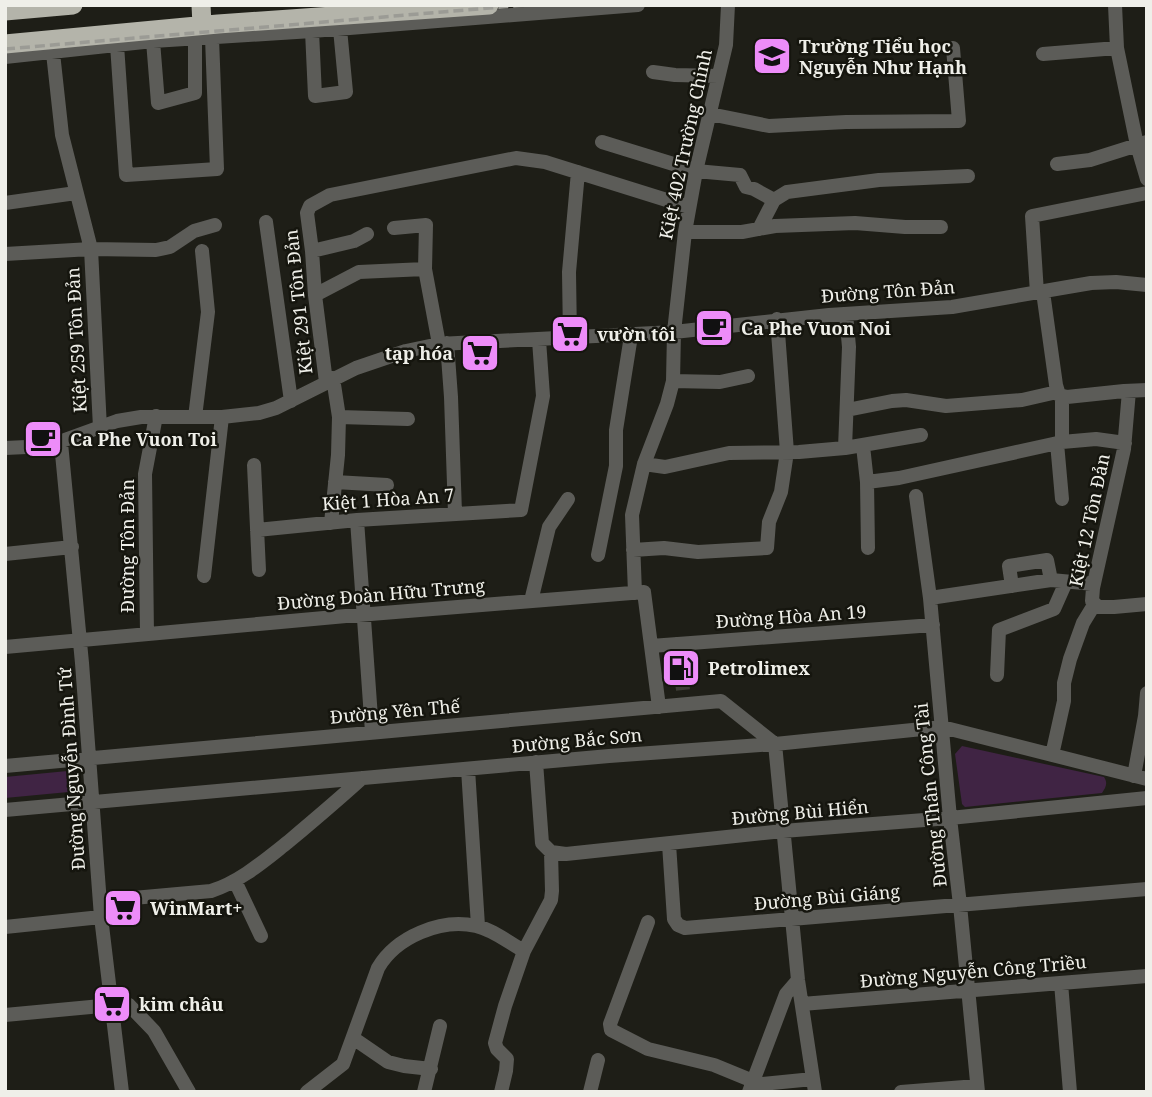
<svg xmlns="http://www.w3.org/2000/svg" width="1152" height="1097" font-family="'Noto Serif',serif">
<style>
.green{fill:#402444}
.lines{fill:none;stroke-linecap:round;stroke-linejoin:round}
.minor-tunnel{stroke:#3d3d36;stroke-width:14;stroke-dasharray:14 7;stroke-linecap:butt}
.minor{stroke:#5c5c58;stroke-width:14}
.highway{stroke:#b4b4aa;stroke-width:19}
.rail{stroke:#9b9b95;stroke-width:3.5;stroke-dasharray:10 5;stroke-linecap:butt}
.labels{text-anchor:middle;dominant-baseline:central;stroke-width:5;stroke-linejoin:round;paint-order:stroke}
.poi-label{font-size:18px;font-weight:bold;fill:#efefe9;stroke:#15150e;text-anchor:start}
.street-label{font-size:18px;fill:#efefe9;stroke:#15150e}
</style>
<rect width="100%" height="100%" fill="#1e1e17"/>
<path class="green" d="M962,746L1104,777C1108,783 1106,787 1102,793L965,807L962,804L955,754Z
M78,770L79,791L5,798V777Z"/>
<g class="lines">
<path class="minor-tunnel" d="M679,658L683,690
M664,676L681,674"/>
<path class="minor" d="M1115,5L1117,48L1137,145L1147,179
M312,31L315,96L346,92L340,29
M153,41L158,103L195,93V39
M117,45L126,175L217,169L212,38
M53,53L62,135L91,249L100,428
M1043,54L1117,48
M5,57L153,41L312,31L638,5
M653,72L675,75L718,76
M710,114L769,126L846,122L959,121L953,48
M602,142L696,171L740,175L746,187L754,189L774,200
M1057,164L1090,160L1147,142
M5,203L76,193
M266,222L291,401
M394,228L426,225L425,269L439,344
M759,229L774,200L787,192L879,180L968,176
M685,232H742L775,226L855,223L905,227H941
M312,251L354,241L367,234
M5,254L91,249L156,250L170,247L194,231L215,225
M1043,292L1056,385L1059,395L1067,397L1124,391L1147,390
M1037,293L1032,216L1147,193
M315,295L359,272L425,269
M570,338L569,272L578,172
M447,343L451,397L455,513
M673,381L720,382L748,376
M326,382L315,295L312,251L307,213L310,206L330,195L516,158L545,162L689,207
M1129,391L1124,449L1093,588L1092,601L1098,607H1114L1147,604
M847,410L892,401L906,400L946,406L1022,400L1057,392
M195,417L208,312L202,251
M339,417L408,419
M1062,442V397
M61,443L82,663L101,917L122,1092
M1057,443L1062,499
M863,446L867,482L868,548
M5,448L48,446L117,421L141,417H222L259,413L276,408L356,368L406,351L439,344L674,332L829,315L952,307L1091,283L1116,282L1147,285
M845,448L849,347L846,314
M644,464L665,467L729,453L799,452L845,448L921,435
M254,465L259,570
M335,482L387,485
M867,482L899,478L1062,442L1096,439L1125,443
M916,496L930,598L950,818L960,905L978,1092
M357,520L372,732
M331,523L338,455L339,417L333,378
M257,530L357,520L521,510L543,396L539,340
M633,550L664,548L698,552L767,548L769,522L781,492L787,452L777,319
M5,554L72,547
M598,555L616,466V430L631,336
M204,576L222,417
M1012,586L1009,566L1047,560L1051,580
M635,593L632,515L644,464L667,404L673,381L674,332L685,232L696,171L726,45L728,5
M930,598L1051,580L1094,584
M531,601L549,527L568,499
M147,634L145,474L156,416
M677,644L679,658
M651,646L933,625
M5,647L346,616L644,592L659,707
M997,675L999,630L1054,609L1066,582
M775,744L798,980L815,1092
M1052,755L1064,701V683L1070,659L1083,623L1094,605
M536,762L542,843L551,852L566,854L783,831L950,818L1147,798
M5,766L721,701L775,744
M468,769L478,926
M1134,776L1145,716L1147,693
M5,810L609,756L775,744L942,727L1147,779
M669,844L674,919L678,925L685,928L1147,889
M235,881L261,936
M100,901L211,891C240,882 265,860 288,842C313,821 338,800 362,778
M648,922L610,1024L611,1030L648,1049L714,1065L753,1081
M5,927L101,917
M1061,983L1070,1092
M111,1001L125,1003L129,1005L154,1031L189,1092
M802,1004L1147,976
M5,1015L112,1005
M353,1038L388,1062L404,1066L431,1069
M751,1085L813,1079
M307,1092L343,1064L378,968C396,937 441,918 476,926C494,930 509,943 524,951
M424,1092L440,1026
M501,1092L506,1071L507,1059L497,1049L495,1043L505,1006L524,951L551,900L552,891L551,852
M590,1092L598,1060
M749,1092L786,994L798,980
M901,1092L977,1086"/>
<path class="highway" d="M201,5L202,25
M5,11L73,5
M5,44L218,24L489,5"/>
<path class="rail" d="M5,49L525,5"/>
</g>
<defs>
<g id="school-square" transform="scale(2.0125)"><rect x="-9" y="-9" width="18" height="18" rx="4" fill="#ed8cf9" stroke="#15150e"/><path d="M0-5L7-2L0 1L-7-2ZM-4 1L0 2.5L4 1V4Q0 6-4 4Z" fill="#111"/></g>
<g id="cafe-square" transform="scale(2.0125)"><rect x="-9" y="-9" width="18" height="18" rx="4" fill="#ed8cf9" stroke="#15150e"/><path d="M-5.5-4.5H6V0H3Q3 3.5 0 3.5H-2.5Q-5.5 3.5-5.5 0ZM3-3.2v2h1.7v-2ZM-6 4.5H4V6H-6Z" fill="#111"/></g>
<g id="supermarket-square" transform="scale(2.0125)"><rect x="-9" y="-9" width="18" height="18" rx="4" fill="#ed8cf9" stroke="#15150e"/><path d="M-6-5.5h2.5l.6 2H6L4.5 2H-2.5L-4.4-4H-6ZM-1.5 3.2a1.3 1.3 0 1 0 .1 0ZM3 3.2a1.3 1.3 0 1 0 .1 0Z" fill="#111"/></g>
<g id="fuel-square" transform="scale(2.0125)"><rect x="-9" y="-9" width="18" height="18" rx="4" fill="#ed8cf9" stroke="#15150e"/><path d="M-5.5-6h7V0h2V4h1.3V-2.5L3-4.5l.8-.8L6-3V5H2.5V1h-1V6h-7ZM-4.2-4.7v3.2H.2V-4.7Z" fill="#111"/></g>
</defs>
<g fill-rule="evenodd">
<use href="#school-square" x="772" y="56"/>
<use href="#cafe-square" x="714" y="328"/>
<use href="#supermarket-square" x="570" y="334"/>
<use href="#supermarket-square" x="480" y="353"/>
<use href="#cafe-square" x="43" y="439"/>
<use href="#fuel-square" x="681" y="668"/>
<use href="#supermarket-square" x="123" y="908"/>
<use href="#supermarket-square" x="112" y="1004"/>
</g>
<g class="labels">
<g class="poi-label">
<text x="799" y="46">Trường Tiểu học<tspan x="799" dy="21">Nguyễn Như Hạnh</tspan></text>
<text x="741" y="328">Ca Phe Vuon Noi</text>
<text x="597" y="334">vườn tôi</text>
<text x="453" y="353" text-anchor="end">tạp hóa</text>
<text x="70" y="439">Ca Phe Vuon Toi</text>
<text x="708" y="668">Petrolimex</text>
<text x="150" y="908">WinMart+</text>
<text x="139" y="1004">kim châu</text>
</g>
<g class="street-label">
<text transform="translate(685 144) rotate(-78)">Kiệt 402 Trường Chinh</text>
<text transform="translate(888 291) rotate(-4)">Đường Tôn Đản</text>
<text transform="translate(298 302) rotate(-96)">Kiệt 291 Tôn Đản</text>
<text transform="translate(76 340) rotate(-93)">Kiệt 259 Tôn Đản</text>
<text transform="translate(388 499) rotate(-4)">Kiệt 1 Hòa An 7</text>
<text transform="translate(1089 520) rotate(-78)">Kiệt 12 Tôn Đản</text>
<text transform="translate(127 546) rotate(-90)">Đường Tôn Đản</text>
<text transform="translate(381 594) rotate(-5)">Đường Đoàn Hữu Trưng</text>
<text transform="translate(791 616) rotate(-4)">Đường Hòa An 19</text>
<text transform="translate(395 711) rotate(-5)">Đường Yên Thế</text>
<text transform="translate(577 740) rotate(-5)">Đường Bắc Sơn</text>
<text transform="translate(71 769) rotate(-94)">Đường Nguyễn Đình Tứ</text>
<text transform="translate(930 795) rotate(-96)">Đường Thân Công Tài</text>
<text transform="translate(800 812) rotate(-5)">Đường Bùi Hiển</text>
<text transform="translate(827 897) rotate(-5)">Đường Bùi Giáng</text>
<text transform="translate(973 971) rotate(-5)">Đường Nguyễn Công Triều</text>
</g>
</g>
<rect width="1152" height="1097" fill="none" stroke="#efefe9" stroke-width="14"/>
</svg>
